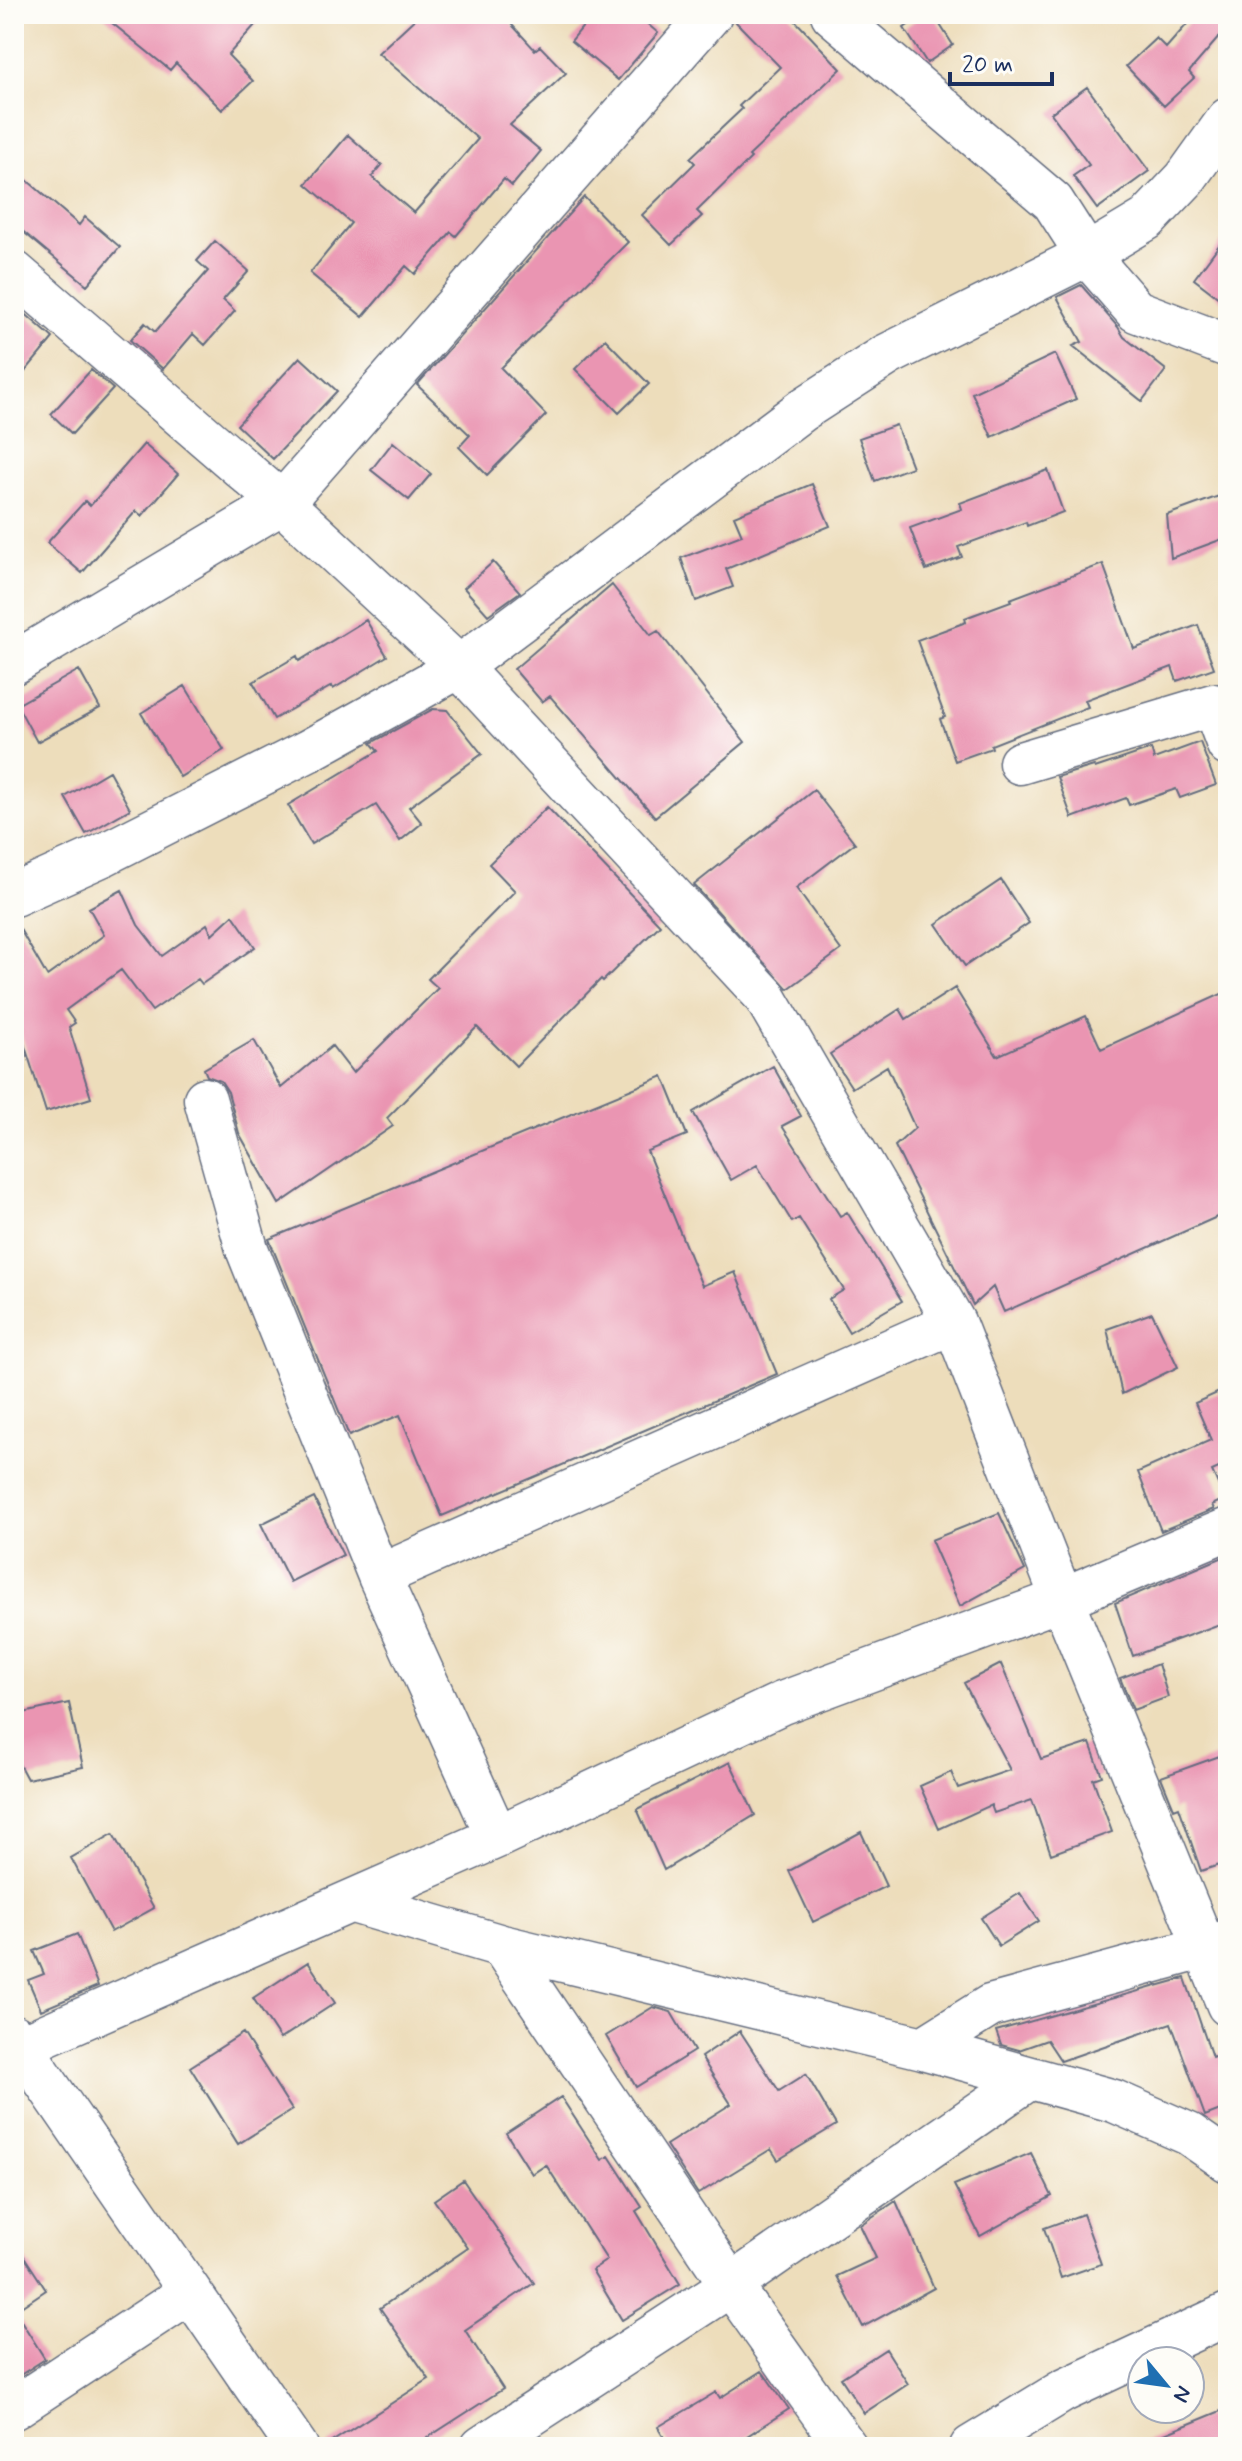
<svg xmlns="http://www.w3.org/2000/svg" width="1242" height="2461" font-family="Mynerve,sans-serif">
<style>
.building{fill:#ea95b2}
.lines{fill:none;stroke-linecap:round;stroke-linejoin:round}
.minor-casing{stroke:#646c7f;stroke-width:45}
.minor{stroke:#fff;stroke-width:42}
</style>
<rect width="100%" height="100%" fill="#fdfcf7"/>
<filter id="ink" filterUnits="userSpaceOnUse"><feTurbulence type="fractalNoise" baseFrequency=".0125" numOctaves="2"/><feDisplacementMap in="SourceGraphic" scale="16" xChannelSelector="R" yChannelSelector="G"/><feConvolveMatrix kernelMatrix="1 2 1 2 8 2 1 2 1" color-interpolation-filters="sRGB"/></filter>
<filter id="wash" filterUnits="userSpaceOnUse"><feTurbulence type="fractalNoise" baseFrequency=".006" numOctaves="4" result="noise"/><feDisplacementMap in="SourceGraphic" scale="32" xChannelSelector="R" yChannelSelector="G"/><feGaussianBlur stdDeviation="1.8" result="paint"/><feColorMatrix in="noise" values="0 0 0 0 0 0 0 0 0 0 0 0 0 0 0 0 0 1.4 0 .05"/><feComposite in="paint" operator="in"/></filter>
<g filter="url(#wash)">
<rect width="100%" height="100%" fill="#edddbb"/>
<g id="blocks">
<path class="building" d="M101,14H265L228,55L253,81L222,110L176,63L170,70Z
M420,14H502L535,50L540,46L566,73L510,125L541,151L512,186L504,179L456,236L451,232L415,274L406,266L363,317L310,273L351,223L306,184L348,135L382,165L372,177L414,213L478,139L378,53Z
M593,14H636L658,33L618,80L571,41Z
M734,14H789L841,69L749,156L751,158L697,211L702,216L671,245L642,215L695,163L690,158L742,109L739,106L780,67L734,20Z
M924,14H933L953,45L927,63L904,28Z
M1196,14H1209L1226,29L1189,72L1194,78L1164,106L1126,66L1156,38L1166,48Z
M1087,87L1149,171L1097,209L1073,176L1089,165L1051,113Z
M14,169L79,225L85,217L120,247L87,285L14,224Z
M584,197L628,242L501,368L546,415L487,475L459,447L470,435L417,385Z
M1228,233V305L1194,279Z
M215,241L249,271L223,300L235,311L205,345L193,334L163,369L130,340L145,323L155,332L208,271L197,261Z
M1081,285L1118,327L1124,337L1166,370L1142,401L1073,346L1082,342L1057,297Z
M14,304L53,338L14,385Z
M605,339L649,384L619,413L575,369Z
M1055,354L1076,399L992,437L972,393Z
M300,357L337,391L273,459L237,425Z
M91,370L113,389L72,434L51,414Z
M896,425L912,467L875,481L859,438Z
M393,442L431,474L409,500L371,470Z
M144,444L178,474L142,516L136,511L82,573L47,543L85,501L90,506Z
M1048,470L1063,512L1027,526L1026,522L958,547L962,557L926,570L910,528L962,509L960,503Z
M812,484L830,526L726,569L733,587L696,601L681,558L742,535L734,516Z
M1219,496L1228,522V537L1171,558L1167,515Z
M493,562L520,592L488,615L464,588Z
M1103,564L1134,649L1198,625L1214,668L1177,681L1172,667L1085,700L1088,707L991,745L992,748L955,761L940,719L945,717L917,640L966,622L965,618L1011,601L1010,599Z
M612,585L651,635L658,631L745,742L655,817L550,696L542,702L514,669Z
M366,620L387,656L333,689L332,686L274,719L253,682L297,656L299,661Z
M79,670L100,708L37,742L17,705Z
M185,686L224,750L180,777L141,713Z
M433,709L447,710L482,754L409,807L422,823L400,841L376,805L311,844L288,805L378,751L371,743Z
M1200,742L1216,785L1180,798L1176,789L1129,805L1126,798L1072,818L1057,777L1094,766L1095,768L1151,749L1154,759Z
M109,771L130,809L86,834L65,797Z
M814,790L855,843L796,888L841,950L788,989L694,885Z
M547,807L660,925L603,981L601,979L516,1066L477,1027L387,1118L393,1126L279,1204L239,1133L228,1092L221,1081L207,1076L204,1069L254,1040L281,1088L332,1046L353,1073L438,988L428,979L515,891L489,864Z
M1001,880L1029,923L965,966L936,924Z
M122,890L138,925L162,956L207,924L212,934L233,915L255,947L202,984L198,979L152,1011L121,970L66,1010L75,1023L69,1027L91,1098L46,1112L14,1012V919L47,976L104,935L89,908Z
M955,988L997,1056L1086,1016L1101,1049L1228,991V1212L1004,1312L993,1287L973,1305L895,1146L915,1128L887,1066L852,1088L830,1054L900,1009L906,1019Z
M773,1066L801,1116L782,1126L840,1216L847,1212L902,1301L849,1332L829,1299L844,1290L799,1218L792,1222L757,1165L731,1180L693,1112Z
M663,1076L687,1135L647,1151L702,1286L735,1272L777,1374L442,1516L400,1415L349,1436L269,1239Z
M1152,1313L1178,1367L1122,1394L1107,1329Z
M1228,1388V1478L1223,1466L1212,1471L1225,1499L1212,1505L1214,1509L1161,1531L1138,1472L1211,1440L1195,1403Z
M314,1498L343,1555L290,1582L261,1524Z
M999,1513L1025,1570L960,1606L931,1540Z
M1228,1555V1621L1133,1656L1115,1603Z
M1001,1664L1041,1759L1090,1743L1102,1776L1093,1779L1112,1832L1051,1854L1032,1800L994,1813L991,1805L939,1829L920,1786L951,1772L958,1788L1010,1770L964,1683Z
M1158,1664L1168,1697L1133,1710L1120,1678Z
M69,1703L83,1767L27,1779L14,1755V1715Z
M1228,1753V1862L1201,1871L1179,1807L1174,1809L1161,1777Z
M730,1762L755,1815L664,1870L637,1809Z
M861,1832L886,1886L813,1922L789,1871Z
M113,1834L154,1908L111,1932L71,1858Z
M1020,1893L1039,1921L999,1946L981,1918Z
M77,1934L98,1986L41,2010L28,1980L44,1974L34,1951Z
M308,1962L335,2003L280,2039L253,1998Z
M1185,1978L1212,2057L1228,2051V2107L1205,2116L1171,2023L1061,2061L1047,2040L1019,2050L1001,2045L996,2031Z
M653,2007L671,2012L694,2051L636,2087L606,2036Z
M740,2031L779,2091L806,2074L836,2125L778,2160L771,2149L698,2194L666,2145L731,2104L701,2057Z
M243,2033L292,2110L238,2144L190,2067Z
M561,2097L602,2160L609,2156L642,2207L636,2211L680,2284L622,2320L592,2270L607,2260L546,2165L532,2174L506,2133Z
M1031,2153L1052,2196L980,2236L954,2185Z
M463,2180L534,2283L465,2330L503,2389L413,2447H324L429,2379L380,2308L468,2248L434,2200Z
M896,2201L934,2288L863,2327L837,2276L876,2258L860,2225Z
M1083,2214L1101,2264L1061,2278L1044,2228Z
M14,2241L46,2290L15,2311L45,2359L14,2379Z
M886,2349L908,2384L864,2413L841,2378Z
M762,2371L789,2409L744,2438L750,2447H670L658,2427L716,2392L720,2398Z
M1228,2408V2443L1218,2447H1133Z"/>
</g>
</g>
<g filter="url(#ink)">
<use href="#blocks" fill-opacity="0" stroke="#646c7f" stroke-width="2"/>
<g class="lines">
<g class="minor-casing">
<path id="minor" d="M832,14L1053,202L1087,255L1136,311L1228,346
M14,272L282,503L459,667L764,995L954,1322L1062,1599L1228,2005
M14,663L282,503L711,14
M1020,763L1213,705L1228,745
M14,895L105,854L308,751L459,667L802,410L887,355L1087,255L1147,219L1185,179L1228,119
M205,1099L247,1249L379,1576L497,1837
M379,1576L954,1322
M353,1902L502,1946L923,2048L1114,2101L1189,2134L1228,2161
M502,1946L731,2285L846,2447
M14,2036L297,2447
M923,2048L990,2006L1228,1941
M14,2049L497,1837L782,1703L1062,1599L1228,1529
M14,2408L190,2292
M482,2447L731,2285L1030,2078
M971,2447L1063,2391L1228,2314"/>
</g>
<use href="#minor" class="minor"/>
</g>
</g>
<rect width="1242" height="2461" fill="none" stroke="#fdfcf7" stroke-width="48"/>
<g transform="translate(1166 2385) rotate(119)"><circle r="38" fill="#fdfcf7" stroke="#a3aaba" stroke-width="2"/>
<path d="M0-6L14 30L0 20L-14 30Z" fill="#1f6fb2"/>
<text y="-12" font-size="22" font-weight="bold" text-anchor="middle" fill="#1b2f5e">N</text>
</g>
<path d="M950 72v12h102v-12" fill="none" stroke="#1b2f5e" stroke-width="4"/>
<text x="962" y="72" font-size="24" fill="#1b2f5e" stroke="#fdfcf7" stroke-width="6" paint-order="stroke">20 m</text>
</svg>
